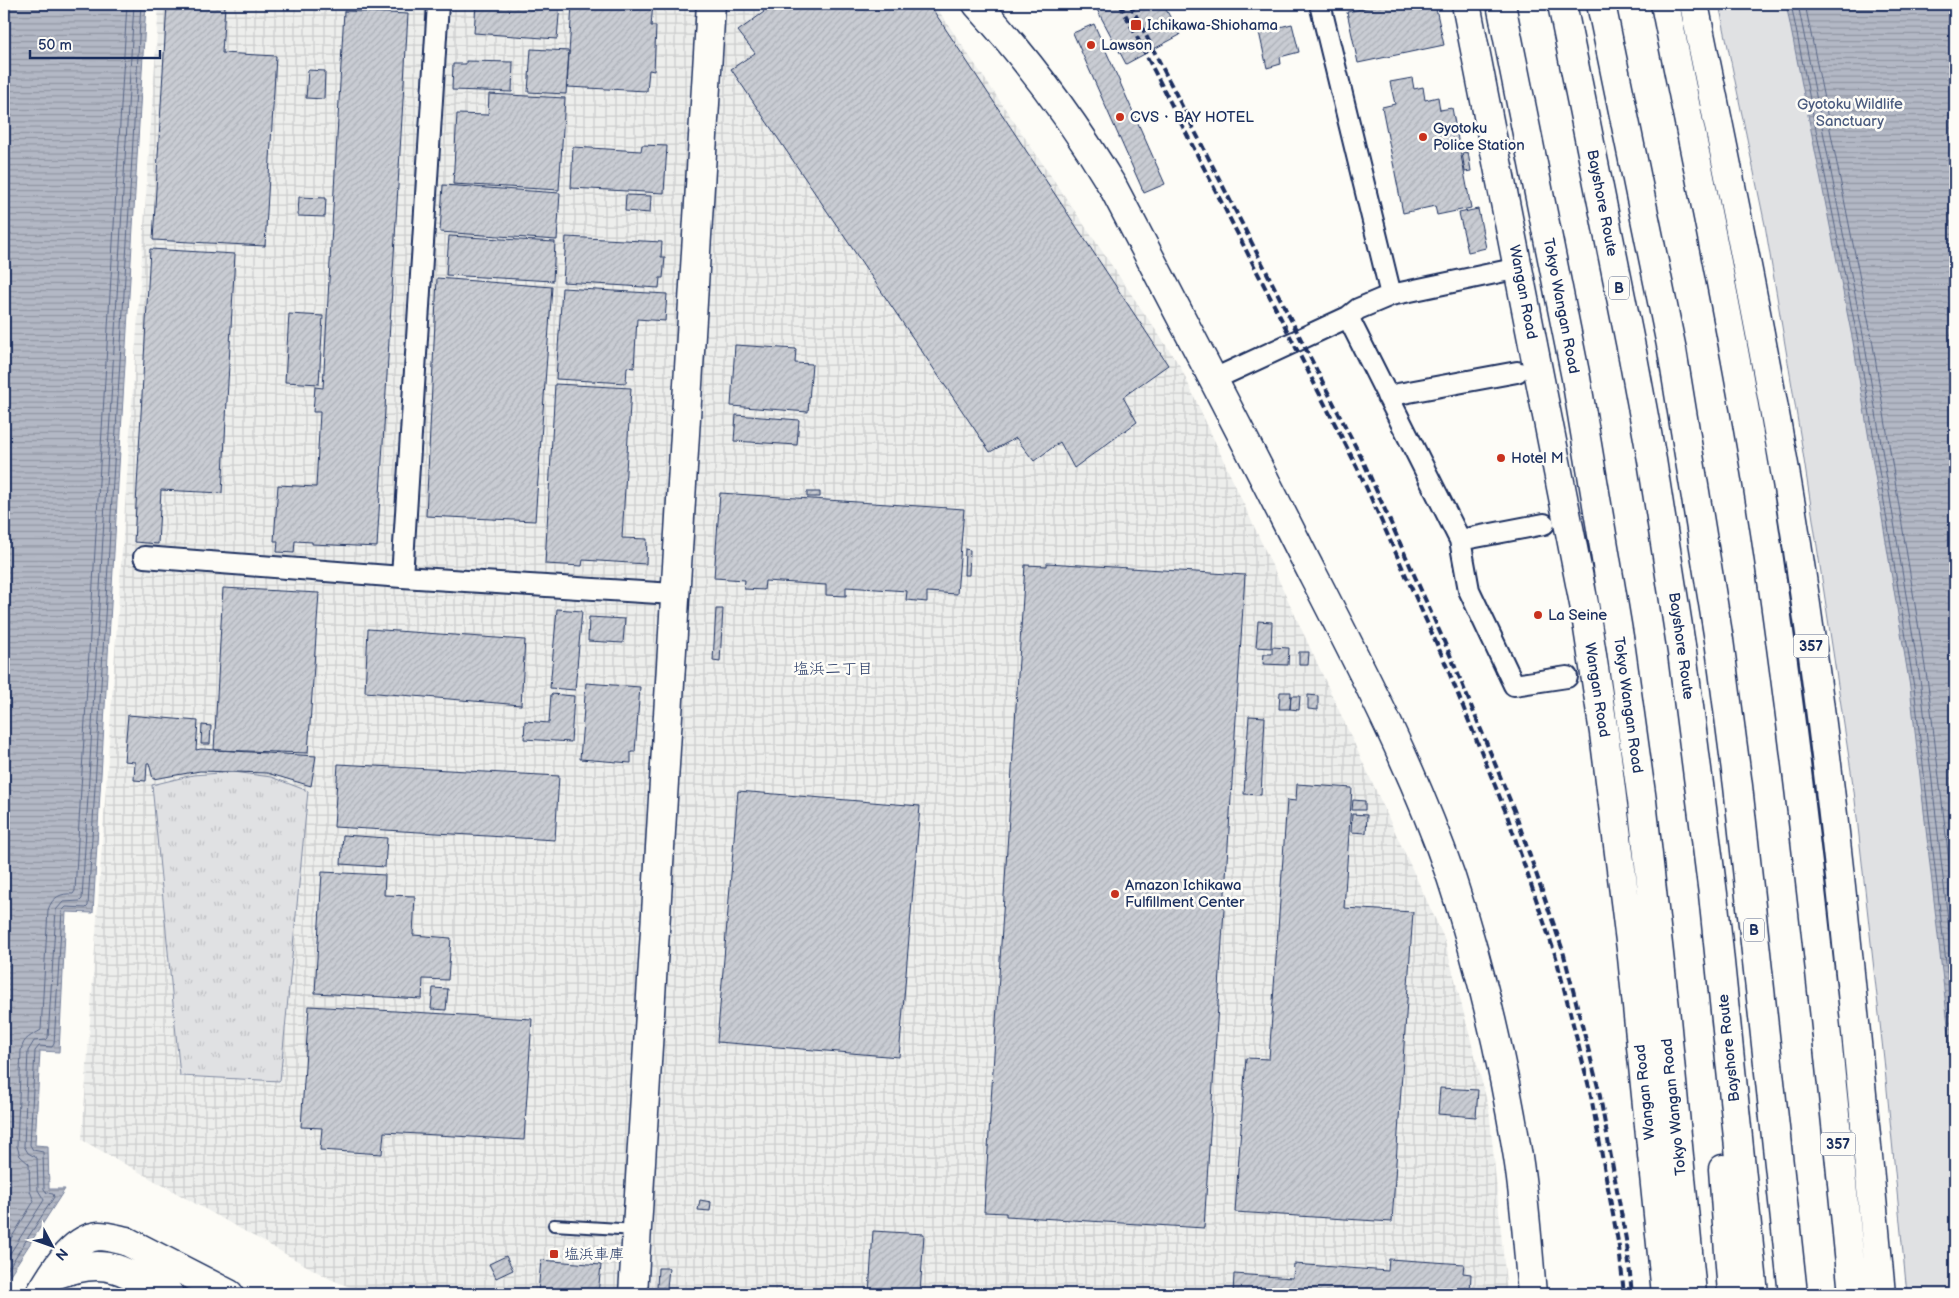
<svg xmlns="http://www.w3.org/2000/svg" width="1959" height="1298" font-family="'Balsamiq Sans','Klee One',sans-serif">
<style>
.industrial{fill:url(#industrial-grid)}
.grass{fill:url(#grass-tufts);stroke:#7e88a0}
.green{fill:#e0e1e3;stroke:#7e88a0}
.water{fill:url(#water-rules);stroke:#76819c}
.lines{fill:none;stroke-linecap:round;stroke-linejoin:round}
.shore{stroke:#586687;stroke-width:1}
.building{fill:url(#building-hatch);stroke:#1b2f5e}
.lane-casing{stroke:#1b2f5e;stroke-width:14}
.street-casing{stroke:#1b2f5e;stroke-width:24}
.secondary-casing{stroke:#1b2f5e;stroke-width:31}
.highway-casing{stroke:#1b2f5e;stroke-width:31}
.lane{stroke:#fdfcf7;stroke-width:10}
.street{stroke:#fdfcf7;stroke-width:20}
.secondary{stroke:#fdfcf7;stroke-width:28}
.highway{stroke:#fdfcf7;stroke-width:28}
.rail{stroke:#1b2f5e;stroke-width:4;stroke-dasharray:8 4;stroke-linecap:butt}
.poi-dot{fill:#c8321e;stroke:#fdfcf7;stroke-width:2}
.labels{text-anchor:middle;dominant-baseline:central;stroke-width:5;stroke-linejoin:round;paint-order:stroke}
.shield{fill:#fdfcf7;stroke:#5f6c8c;stroke-width:1}
.shield-label{font-size:14px;font-weight:bold;fill:#1b2f5e}
.poi-label{font-size:15px;fill:#1b2f5e;stroke:#fdfcf7;text-anchor:start}
.park-label{font-size:15px;fill:#4c5c7f;stroke:#fdfcf7}
.street-label{font-size:15px;fill:#1b2f5e;stroke:#fdfcf7}
.neighbourhood-label{font-size:16px;fill:#1b2f5e;stroke:#fdfcf7}
</style>
<defs>
<pattern id="industrial-grid" width="8" height="8" patternUnits="userSpaceOnUse" patternTransform="scale(1.25)"><rect width="8" height="8" fill="#edeeec"/><path d="M0 4h8M4 0v8" fill="none" stroke="#cbcccd"/></pattern>
<pattern id="grass-tufts" width="24" height="20" patternUnits="userSpaceOnUse" patternTransform="scale(1.25)"><rect width="24" height="20" fill="#e0e1e3"/><path d="M3 7l-1-3M5 7V3M7 7l1-3M15 17l-1-3M17 17v-4M19 17l1-3" fill="none" stroke="#c0c1c5"/></pattern>
<pattern id="water-rules" width="6" height="5" patternUnits="userSpaceOnUse" patternTransform="scale(1.25)"><rect width="6" height="5" fill="#b3b8c5"/><path d="M0 2.5h6" fill="none" stroke="#9196a3"/></pattern>
<pattern id="building-hatch" width="6" height="6" patternUnits="userSpaceOnUse" patternTransform="scale(1.25)"><rect width="6" height="6" fill="#c9ccd3"/><path d="M-1 1l2-2M0 6l6-6M5 7l2-2" fill="none" stroke="#acb0b8"/></pattern>
</defs>
<rect width="100%" height="100%" fill="#fdfcf7"/>
<filter id="ink" filterUnits="userSpaceOnUse"><feTurbulence type="fractalNoise" baseFrequency=".02" numOctaves="2"/><feDisplacementMap in="SourceGraphic" scale="10" xChannelSelector="R" yChannelSelector="G"/><feConvolveMatrix kernelMatrix="1 2 1 2 8 2 1 2 1" color-interpolation-filters="sRGB"/></filter>
<g filter="url(#ink)">
<path class="industrial" d="M159,4H934L1180,366L1444,938L1489,1109L1507,1294H367L330,1279L82,1140Z"/>
<path class="grass" d="M234,772L271,777L308,791L280,1081L180,1076L152,785L193,775Z"/>
<path class="green" d="M1719,4H1955V1294H1907L1884,1059L1854,791L1801,440L1765,225Z"/>
<path class="water" d="M4,4H146L93,913L66,912L59,1052L40,1051L35,1145L48,1146L49,1189H65L4,1284Z
M1786,4H1955V1087L1910,687L1853,342Z"/>
<g class="lines">
<path class="shore" d="M1791,4L1858,341L1914,687L1955,1040
M1798,4L1864,340L1921,686L1955,981
M1805,4L1872,339L1928,685L1955,911
M4,1250L34,1201L30,1191L29,1164L20,1156L17,1146L21,1051C23,1037 32,1036 41,1030L48,910C52,897 61,893 73,894L75,891L127,4
M4,1263L44,1200L38,1190L37,1158L28,1153L24,1146L28,1051L34,1041L46,1040L48,1038L56,910L63,902L80,901L82,899L134,4
M4,1275L54,1197L53,1194L47,1193L44,1189L43,1152L33,1150L30,1145L35,1051L39,1046L52,1047L54,1044L62,911L66,907L86,908L88,906L141,4"/>
</g>
<path class="building" d="M167,4L225,5L222,53L276,56L265,246L153,240Z
M476,4H560L557,39L474,33Z
M572,4H653L651,26H656L654,71L649,70L647,91L567,87Z
M758,4H929L1168,365L1123,397L1137,422L1074,468L1060,442L1034,461L1016,438L990,452L731,69L755,53L738,31L764,12Z
M1094,4H1163L1180,35L1126,64Z
M1384,4H1435L1444,45L1358,63L1347,12Z
M344,11L408,14L377,547L312,544V542L295,541L294,553L277,552L278,541H274L278,485L316,487L320,412H313L315,387L323,388Z
M1094,24L1165,184L1144,193L1073,33Z
M1292,24L1299,52L1280,57L1281,64L1267,68L1259,32Z
M531,49L569,51L566,94L528,92Z
M466,61L513,62L512,92L452,90L453,64H466Z
M308,70L325,71L324,99L306,98Z
M1412,78L1414,89L1423,87L1425,100L1438,97L1440,110L1452,108L1471,208L1437,215L1435,206L1403,213L1382,107L1395,104L1390,82Z
M489,94L565,98L559,190L453,184L457,114L488,115Z
M642,145L667,146L664,193L571,188L573,147L641,151Z
M1468,152L1471,171L1465,172L1462,153Z
M443,185L560,193L557,240L440,232Z
M626,195L651,196L650,213L625,211Z
M299,197L326,198L325,217L298,216Z
M1478,209L1486,248L1468,252L1459,213Z
M449,236L555,242L553,281L446,275Z
M566,237L662,242L661,257H665L663,278H660L659,288L563,282Z
M150,249L235,254L222,493L161,490L158,544L134,542Z
M437,278L552,287L535,521L426,516Z
M562,288L667,294L665,321L637,319L634,368L627,367L626,383L556,379Z
M289,314L323,316L319,384L285,382Z
M735,345L796,349L795,363L812,364L808,412L731,406Z
M555,384L631,388L622,538L647,539L646,564L583,560L582,566L545,564Z
M736,415L799,420L797,445L734,441Z
M807,492H820V497H807Z
M720,493L964,509L957,594L927,592V602L906,600L907,591L846,587V596L826,595V585L765,581L764,590L744,589L745,580L714,578Z
M965,549L970,550L969,575H964Z
M1047,563L1245,575L1204,1228L1006,1216V1213L984,1212L1025,565L1047,566Z
M223,588L319,593L308,753L214,750Z
M557,609L582,611L575,690L550,688Z
M716,609H723L720,662L713,661Z
M589,617L625,619L623,643L588,641Z
M1258,621L1272,622L1271,648L1256,647Z
M368,629L525,640L521,705L365,692Z
M1272,647L1289,648L1288,665L1263,664L1264,654H1272Z
M1299,652H1309L1308,665H1299Z
M586,683L640,687L635,752H631V763L580,759Z
M1280,692H1291L1290,709H1279Z
M551,694L574,696L571,742L524,739L525,721L549,723Z
M1308,695L1318,696V710L1308,709Z
M1291,696H1300L1299,710L1290,709Z
M128,715L198,721L196,750L201,749L316,756L311,786L267,773L200,771L153,779L149,763H147L146,781L134,780L135,762L124,761Z
M1249,716L1265,717L1261,795L1244,794Z
M202,725L211,726L210,744H201Z
M338,764L559,776L555,840L334,827Z
M1297,784L1352,788L1344,908L1413,912L1392,1222L1235,1212L1246,1058L1269,1059L1287,800L1296,801Z
M738,791L920,806L899,1057L717,1042Z
M1353,800L1365,801V810H1352Z
M1352,814L1367,815L1366,833L1351,832Z
M343,835L387,838L385,867L341,864Z
M322,872L385,875L384,895L415,896L413,935L451,938L448,980L423,979L422,999L315,993Z
M433,988L448,989L446,1010L431,1009Z
M309,1006L532,1019L524,1140L384,1132L382,1154L320,1150L322,1128L301,1127Z
M1440,1088L1478,1090L1476,1117L1438,1114Z
M700,1200L711,1202L710,1211L698,1210Z
M873,1231L924,1234L920,1294H869Z
M506,1256L513,1270L496,1278L489,1264Z
M1389,1259L1464,1264L1463,1273L1471,1274L1470,1294H1233L1234,1274L1293,1278L1294,1264L1388,1271Z
M541,1260L601,1265L598,1294H534L538,1293Z
M658,1268H669L667,1288H657Z"/>
<g class="lines">
<g class="lane-casing">
<path id="lane" d="M554,1225L636,1230"/>
</g>
<g class="street-casing">
<path id="street" d="M1320,4L1391,295
M1348,317L1460,540L1469,590L1514,685L1567,677
M1212,380L1348,317L1358,309L1391,295L1519,268
M1387,396L1517,372
M1460,540L1544,524
M144,557L402,577L674,594
M402,577L438,4"/>
</g>
<g class="secondary-casing">
<path id="secondary" d="M977,4C1029,61 1074,122 1113,187C1178,311 1243,436 1306,561C1359,664 1413,767 1451,877C1481,968 1503,1062 1518,1157C1525,1202 1528,1249 1532,1294
M52,1276C108,1255 120,1270 169,1294
M40,1294C53,1274 71,1238 99,1236C108,1236 117,1239 126,1241L229,1294
M633,1294L711,4"/>
</g>
<g class="highway-casing">
<path id="highway" d="M1466,4L1585,609L1604,733L1632,957L1666,1294
M1501,4L1576,378L1621,649L1642,801L1665,1008L1692,1294
M1562,4L1633,357L1652,460L1682,652L1713,894L1754,1294
M1601,4L1672,350L1719,640L1738,786L1793,1294
M1665,4C1700,179 1738,355 1765,532C1802,785 1828,1040 1853,1294
M1694,4C1728,171 1763,338 1791,506C1833,767 1856,1031 1881,1294
M1723,1169L1732,1294"/>
</g>
<use href="#lane" class="lane"/>
<use href="#street" class="street"/>
<use href="#secondary" class="secondary"/>
<use href="#highway" class="highway"/>
<path class="rail" d="M1120,4L1357,467L1444,660L1507,815L1556,957L1590,1091L1619,1247L1624,1294
M1130,4L1364,463L1451,657L1514,810L1563,951L1599,1091L1627,1245L1632,1294"/>
</g>
</g>
<g class="poi-dot">
<rect x="1130" y="19" width="12" height="12" rx="2.5"/>
<circle cx="1091" cy="45" r="5"/>
<circle cx="1120" cy="117" r="5"/>
<circle cx="1423" cy="137" r="5"/>
<circle cx="1501" cy="458" r="5"/>
<circle cx="1538" cy="615" r="5"/>
<circle cx="1115" cy="894" r="5"/>
<rect x="549" y="1249" width="10" height="10" rx="2.5"/>
</g>
<g class="labels">
<g class="shield">
<rect x="1609" y="276.5" width="20" height="23" rx="4"/>
<rect x="1793.5" y="634.5" width="35" height="23" rx="4"/>
<rect x="1744" y="918.5" width="20" height="23" rx="4"/>
<rect x="1820.5" y="1132.5" width="35" height="23" rx="4"/>
</g>
<g class="shield-label">
<text x="1619" y="288">B</text>
<text x="1811" y="646">357</text>
<text x="1754" y="930">B</text>
<text x="1838" y="1144">357</text>
</g>
<g class="poi-label">
<text x="1147" y="25">Ichikawa-Shiohama</text>
<text x="1101" y="45">Lawson</text>
<text x="1130" y="117">CVS・BAY HOTEL</text>
<text x="1433" y="128">Gyotoku<tspan x="1433" dy="17">Police Station</tspan></text>
<text x="1511" y="458">Hotel M</text>
<text x="1548" y="615">La Seine</text>
<text x="1125" y="885">Amazon Ichikawa<tspan x="1125" dy="17">Fulfillment Center</tspan></text>
<text x="564" y="1254">塩浜車庫</text>
</g>
<g class="park-label">
<text x="1850" y="104">Gyotoku Wildlife<tspan x="1850" dy="17">Sanctuary</tspan></text>
</g>
<g class="street-label">
<text transform="translate(1602 203) rotate(79)">Bayshore Route</text>
<text transform="translate(1523 292) rotate(79)">Wangan Road</text>
<text transform="translate(1561 306) rotate(79)">Tokyo Wangan Road</text>
<text transform="translate(1681 646) rotate(82)">Bayshore Route</text>
<text transform="translate(1597 690) rotate(81)">Wangan Road</text>
<text transform="translate(1628 705) rotate(82)">Tokyo Wangan Road</text>
<text transform="translate(1729 1048) rotate(-96)">Bayshore Route</text>
<text transform="translate(1645 1092) rotate(-96)">Wangan Road</text>
<text transform="translate(1674 1107) rotate(-96)">Tokyo Wangan Road</text>
</g>
<g class="neighbourhood-label">
<text x="833" y="669">塩浜二丁目</text>
</g>
</g>
<rect width="1959" height="1298" fill="none" stroke="#fdfcf7" stroke-width="20"/>
<rect x="10" y="10" width="1939" height="1278" fill="none" stroke="#1b2f5e" stroke-width="2" filter="url(#ink)"/>
<g transform="translate(52 1246) rotate(131)" stroke="#fdfcf7" stroke-width="4" paint-order="stroke">
<path d="M0-4L9 19L0 12L-9 19Z" fill="#1b2f5e"/>
<text y="-8" font-size="14" font-weight="bold" text-anchor="middle" fill="#1b2f5e">N</text>
</g>
<path d="M30 50v8h130v-8" fill="none" stroke="#1b2f5e" stroke-width="2.5"/>
<text x="38" y="50" font-size="15" fill="#1b2f5e" stroke="#fdfcf7" stroke-width="4" paint-order="stroke">50 m</text>
</svg>
